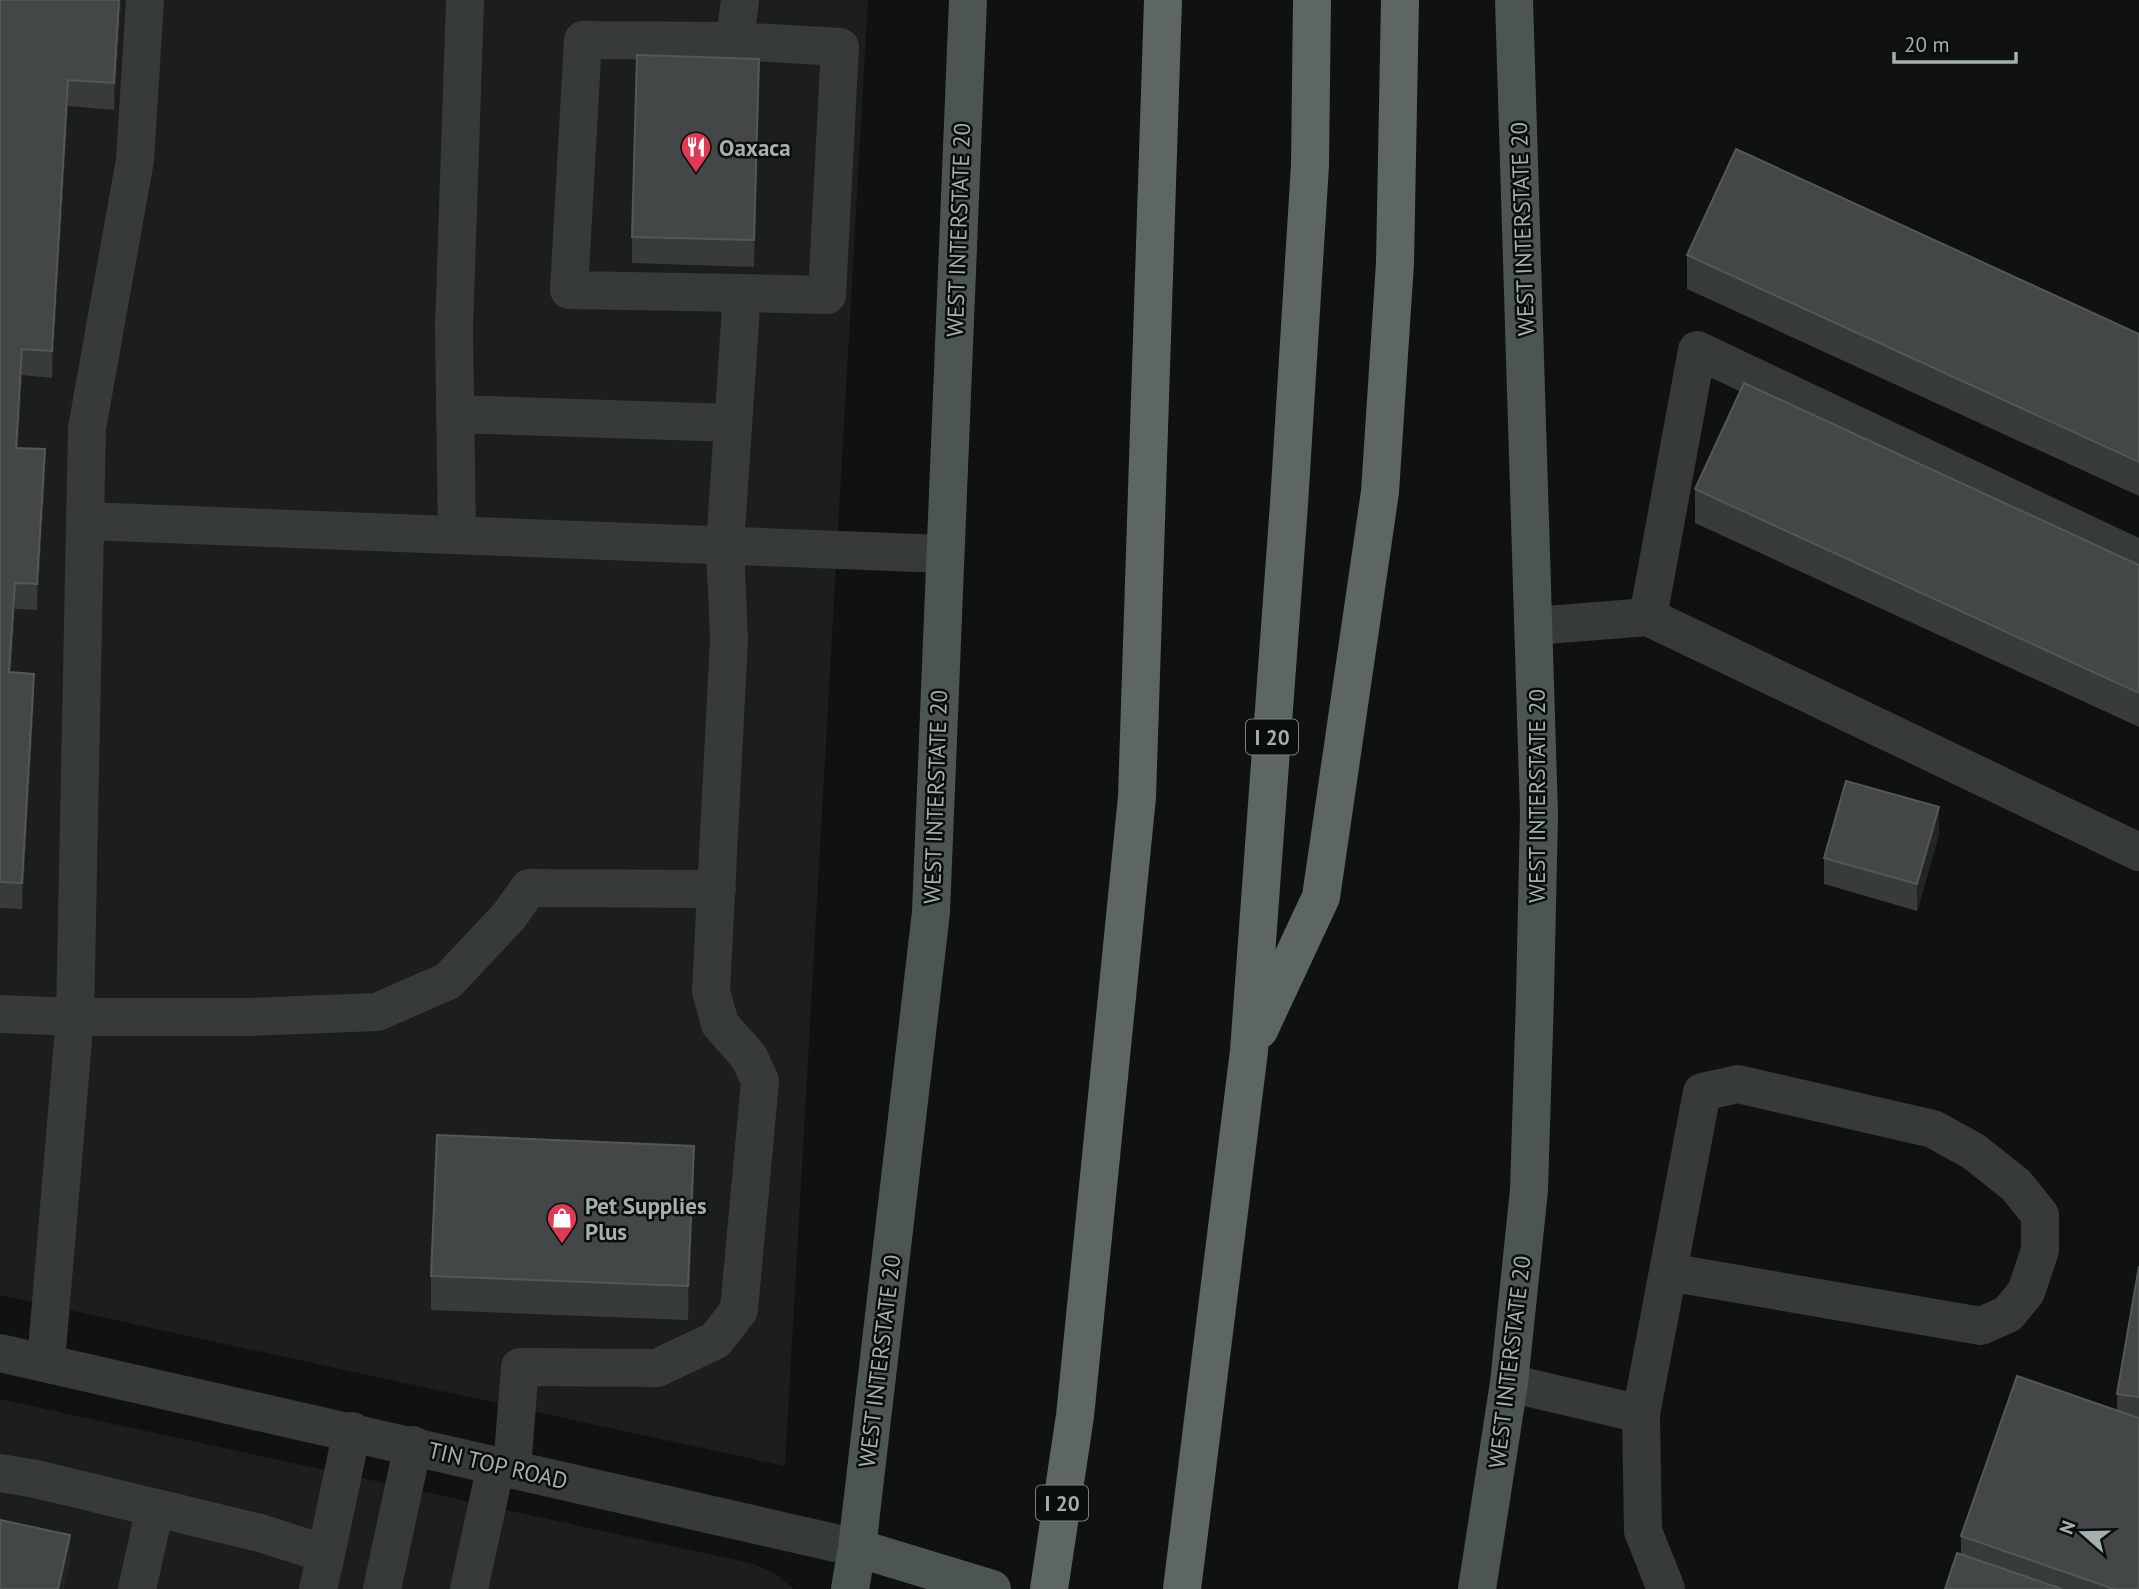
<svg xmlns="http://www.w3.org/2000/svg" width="2139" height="1589" font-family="'PT Sans',sans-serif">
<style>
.built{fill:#1c1d1e}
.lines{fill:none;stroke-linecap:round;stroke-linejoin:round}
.minor{stroke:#363a3b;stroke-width:38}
.major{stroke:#4d5454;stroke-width:38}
.highway{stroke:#5e6665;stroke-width:38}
.wall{fill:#383b3c}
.shaded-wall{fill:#232525}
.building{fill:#434748;stroke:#525858;stroke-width:2}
.labels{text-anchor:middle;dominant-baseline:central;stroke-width:5;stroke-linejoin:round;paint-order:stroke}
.shield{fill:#0b0c0c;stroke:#757f7e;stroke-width:2}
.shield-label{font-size:21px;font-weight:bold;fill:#a2b0af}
.poi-label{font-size:23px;font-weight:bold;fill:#a2b0af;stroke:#0b0c0c;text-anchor:start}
.street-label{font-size:23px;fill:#a2b0af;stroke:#0b0c0c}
</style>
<rect width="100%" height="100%" fill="#101111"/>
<path class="built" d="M0,0H868L785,1466L0,1295Z
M0,1399L754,1564L776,1574L794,1589H0Z"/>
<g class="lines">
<path class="minor" d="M735,41L840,47L827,295L742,293
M455,414L733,423
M86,521L944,554
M457,535L454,328L465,0
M1648,617L1697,350L2139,559
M1534,626L1648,617L2139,852
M0,1014L75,1017H249L377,1012L448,981L509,916L529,888L717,889
M0,1353L857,1548
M46,1362L75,1017L87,428L135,160L145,0
M1509,1383L1641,1414L1643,1531L1666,1589
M1641,1414L1702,1092L1738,1084L1933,1129L1973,1151L2016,1185L2040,1215V1250L2026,1292L2008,1314L1981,1326L1668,1272
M512,1468L520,1367L657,1368L716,1340L739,1310L760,1081L749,1057L720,1024L711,991L729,639L725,545L742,293L569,290L583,40L735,41L740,0
M0,1473L36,1479L260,1533L326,1554L352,1431
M137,1589L155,1508
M318,1589L326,1554
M382,1589L413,1445
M469,1589L496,1465"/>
<path class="major" d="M857,1548L992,1589
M850,1589L857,1548L931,912L968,0
M1477,1589L1509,1383L1529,1190L1535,997L1539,814L1514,0"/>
<path class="highway" d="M1259,1030L1321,897L1380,492L1395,263L1400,0
M1049,1589L1075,1416L1137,797L1163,0
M1182,1589L1249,1051L1289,504L1310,165L1312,0"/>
</g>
<path class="wall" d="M0,0H121L114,110L68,106L52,378L22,375L18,448L45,475L37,610L15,609L11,672L34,700L22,909L0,908Z
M759,85L754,267L632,263V237Z
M1687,255L2139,334V496L1687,289Z
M1695,489L2139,565V727L1695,523Z
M1939,834L1917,911L1824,884V858Z
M694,1180L688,1320L431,1310V1276Z
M2139,1266V1589H1945L1961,1554V1536L2117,1411V1394Z"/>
<path class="shaded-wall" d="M119,0H121L114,110V83Z
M759,59V85L754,267V240Z
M68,80V106L52,378V351Z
M22,349V375L16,474V448Z
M45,449V475L37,610V584Z
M15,583V609L9,698V672Z
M34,674V700L22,909V883Z
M1939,807V834L1917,911V884Z
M694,1146V1180L688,1320V1286Z
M70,1535V1561L64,1589H58Z"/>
<path class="building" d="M0,0H119L114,83L68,80L52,351L22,349L16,448L45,449L37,584L15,583L9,672L34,674L22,883L0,882Z
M637,55L759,59L754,240L632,237Z
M1736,149L2139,334V462L1687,255Z
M1744,383L2139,565V693L1695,489Z
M1846,781L1939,807L1917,884L1824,858Z
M437,1135L694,1146L688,1286L431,1276Z
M2139,1266V1397L2117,1394Z
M2017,1376L2139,1418V1589H2114L1961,1536Z
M0,1520L70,1535L58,1589H0Z
M1957,1553L2062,1589H1945Z"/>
<defs>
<g id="restaurant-pin" transform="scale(1.575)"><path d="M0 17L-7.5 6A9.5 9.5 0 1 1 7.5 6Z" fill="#de3a54" stroke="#0b0c0c"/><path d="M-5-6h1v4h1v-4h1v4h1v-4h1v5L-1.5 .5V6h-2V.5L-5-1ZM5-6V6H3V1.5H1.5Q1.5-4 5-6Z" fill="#fff"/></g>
<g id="shop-pin" transform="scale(1.575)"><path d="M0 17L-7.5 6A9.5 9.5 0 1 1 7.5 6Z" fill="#de3a54" stroke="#0b0c0c"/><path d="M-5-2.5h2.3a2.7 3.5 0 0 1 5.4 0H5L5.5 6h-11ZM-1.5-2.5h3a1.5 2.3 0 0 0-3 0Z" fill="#fff"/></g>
</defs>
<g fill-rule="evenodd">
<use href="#restaurant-pin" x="696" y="147"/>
<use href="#shop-pin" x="562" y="1218"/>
</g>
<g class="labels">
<g class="shield">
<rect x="1246" y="719.5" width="52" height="35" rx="5"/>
<rect x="1036" y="1485.5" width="52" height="35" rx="5"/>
</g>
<g class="shield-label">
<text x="1272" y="737">I 20</text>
<text x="1062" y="1503">I 20</text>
</g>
<g class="poi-label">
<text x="719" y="147">Oaxaca</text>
<text x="585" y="1205">Pet Supplies<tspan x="585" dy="26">Plus</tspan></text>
</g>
<g class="street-label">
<text transform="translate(1522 229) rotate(-92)">WEST INTERSTATE 20</text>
<text transform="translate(958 230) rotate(-88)">WEST INTERSTATE 20</text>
<text transform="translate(1536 796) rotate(-90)">WEST INTERSTATE 20</text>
<text transform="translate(935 797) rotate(-88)">WEST INTERSTATE 20</text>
<text transform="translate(879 1361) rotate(-83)">WEST INTERSTATE 20</text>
<text transform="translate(1509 1362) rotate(-83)">WEST INTERSTATE 20</text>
<text transform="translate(498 1465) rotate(13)">TIN TOP ROAD</text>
</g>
</g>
<g transform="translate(2083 1533) rotate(290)" stroke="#0b0c0c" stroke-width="5" paint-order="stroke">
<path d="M0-5L12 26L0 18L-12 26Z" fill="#a2b0af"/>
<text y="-10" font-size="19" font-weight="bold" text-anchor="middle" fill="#a2b0af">N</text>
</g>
<path d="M1894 52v10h122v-10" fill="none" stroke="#a2b0af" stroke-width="3.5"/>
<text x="1904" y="52" font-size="21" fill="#a2b0af" stroke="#0b0c0c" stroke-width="5" paint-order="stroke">20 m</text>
</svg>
